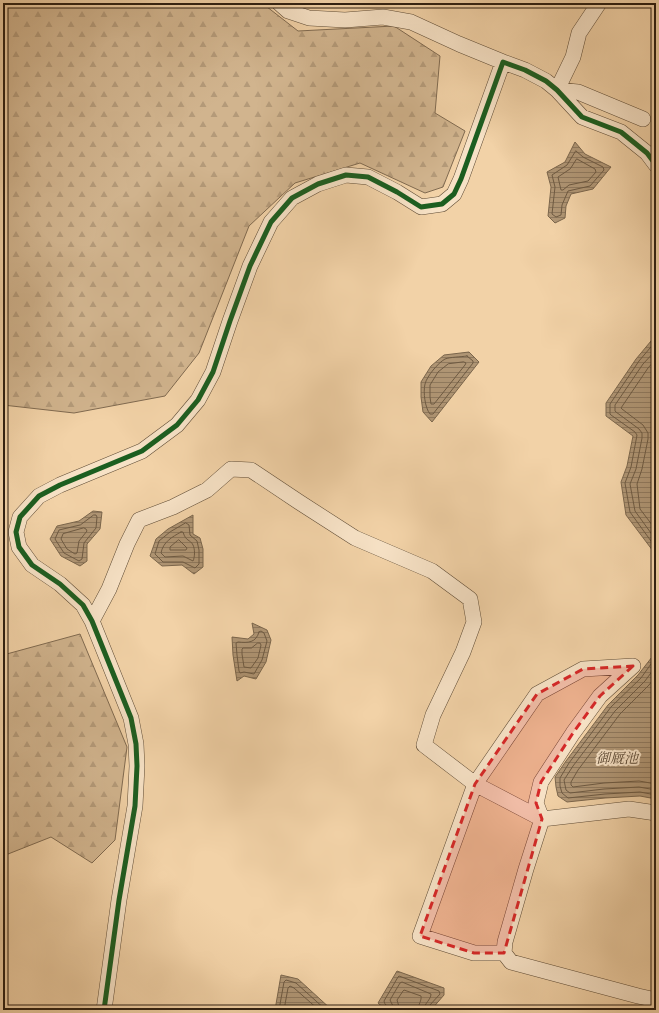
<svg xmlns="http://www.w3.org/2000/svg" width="659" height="1013" font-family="'Libre Caslon Text','Noto Serif JP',serif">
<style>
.forest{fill:url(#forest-firs);stroke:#806a50}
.water{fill:url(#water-rules);stroke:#7b664c}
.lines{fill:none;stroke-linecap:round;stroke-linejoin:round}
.shore{stroke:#6e5a42;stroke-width:1}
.minor-casing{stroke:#5f4c36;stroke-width:16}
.minor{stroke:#f7e2c6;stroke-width:15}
.cycleway-casing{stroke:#f7e2c6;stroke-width:8}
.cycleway{stroke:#1b5e20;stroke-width:5}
.marked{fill:#d62828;fill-opacity:0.2;stroke:#d62828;stroke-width:3;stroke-dasharray:8 5;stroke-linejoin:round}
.labels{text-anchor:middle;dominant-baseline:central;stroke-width:4;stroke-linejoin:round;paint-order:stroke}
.water-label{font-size:14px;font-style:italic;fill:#5b4834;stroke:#f7e2c6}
</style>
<defs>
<pattern id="forest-firs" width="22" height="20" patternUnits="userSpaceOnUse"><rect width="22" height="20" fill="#d1b48e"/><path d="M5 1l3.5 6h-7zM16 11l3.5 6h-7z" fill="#b49a79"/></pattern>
<pattern id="water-rules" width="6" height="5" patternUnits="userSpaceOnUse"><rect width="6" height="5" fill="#af9574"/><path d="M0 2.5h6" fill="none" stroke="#8f795e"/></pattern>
</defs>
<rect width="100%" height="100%" fill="#f2d2a7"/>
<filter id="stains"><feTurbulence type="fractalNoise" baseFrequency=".005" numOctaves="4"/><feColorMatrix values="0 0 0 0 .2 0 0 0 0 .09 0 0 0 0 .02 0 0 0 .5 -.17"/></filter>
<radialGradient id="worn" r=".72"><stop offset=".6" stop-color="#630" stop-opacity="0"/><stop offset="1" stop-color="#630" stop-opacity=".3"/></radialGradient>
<path class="forest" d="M3,3H262L298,31L394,26L440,56L435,113L465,131L443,187L425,193L360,163L295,183L249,226L199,353L165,396L74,413L3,405Z
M80,634L127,747L115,840L92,863L51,837L3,856V655Z"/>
<path class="water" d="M322,3H367V4L334,6Z
M575,142L585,154L611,167L593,189L571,194L566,206L565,218L555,223L548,216L551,187L547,172L565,162Z
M656,335V555L626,515L621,482L627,466L633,436L606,416V403L636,359Z
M469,352L479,362L432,422L423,412L421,397V382L431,366L444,355Z
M93,511L102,512L100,529L87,544V561L80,566L61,556L50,539L57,526L79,521Z
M193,515V534L200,538L203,549V567L194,574L182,565L162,566L150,556L156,539L168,529Z
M252,623L267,630L271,640L266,662L256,679L244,676L237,681L233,655L232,637L248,639L254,634Z
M656,649V799L640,796L605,798L567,802L558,796L556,787L555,777L566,761L608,705L638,675L652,657Z
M397,971L444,988V995L431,1010H386L378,1003Z
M281,975L298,979L332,1010H275Z"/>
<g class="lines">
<path class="shore" d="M576,151L583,157L603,167L604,170L590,186L568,191L562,205L561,215L556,217L552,214L555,187L552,175L567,165L575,152Z
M577,159L595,169L596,172L588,181L569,185L563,190H561L558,177L570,169Z
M656,341L639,361L610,404V414L611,415L635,432L637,435L631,467L625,483L630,512L656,548
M656,350L643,364L615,405V411L616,412L639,429L642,433V438L636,469L630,484L635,511L656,540
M467,356L473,361V363L433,414H430C425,408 423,392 425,384C427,376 438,363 445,359C450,357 461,357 467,356Z
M656,359L648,368L621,408L622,409L643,425L648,433V439L642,469L637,484L640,509L656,530
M464,362L466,363L465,365L434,404H431L430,397V385L438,372L448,364Z
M94,515H96L97,517L96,528L84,543L82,559L79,561L64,553L55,539L59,530L80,525Z
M186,523L189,525L190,535L197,541L199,550V564L195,568L183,562H163L155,554L159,541L170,532Z
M84,528L86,529L87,531L79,541L77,553L75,554L67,549L61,539L63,534Z
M181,532H183C186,542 190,539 193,545C195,549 195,557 193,561L183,556L165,557L161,553C163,542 172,537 181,532Z
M179,540L187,548L186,550H170V547L177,541Z
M259,632L261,631L264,633L267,641L262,660L254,674L244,672L240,673L239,671L237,655L236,643L238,642C248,643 256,643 259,632Z
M258,643H260L261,645L258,658L251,668L244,667L242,654V649L243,648H251Z
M656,657L641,678L611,707L569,763L560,778V786L562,793L568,798L605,794L640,792L656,795
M656,666L645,681L615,711L573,766L564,780L566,790L570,793L604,789L639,787L656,790
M656,676L649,685L620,714L578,770L571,782V785L573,787L604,783L639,781L656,784
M279,1010L284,982L286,980L296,983L326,1010
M284,1010L288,988L290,986L294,988L319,1010
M389,1010C389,1006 384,1005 384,1001L398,977L399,976L439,991L440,994L429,1006V1010
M394,1010L393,1006L390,1000L400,983L402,982L431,994C431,1000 424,1003 424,1010
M400,1010L397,1000L403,991L404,990L421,996C422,1000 418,1005 418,1010"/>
<g class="minor-casing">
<path id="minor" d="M279,3L288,11L309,18L345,20L383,17L411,22L459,44L503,62
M599,3L579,33L573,57L557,90L578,92L643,119
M92,621L109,589L127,544L139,520L173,507L207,490L231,469L251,470L299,502L355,538L432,571L470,599L474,622L463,652L433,715L424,745L475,784L542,819L629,809L656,813
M633,666L600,696L573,733L541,782L536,803L542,819L526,869L505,942L504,953L511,962L638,996L656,1000
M504,953H474L420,936L475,784L537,694L583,669L633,666
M104,1010L119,900L135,806L137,766L136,744L131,718L92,621L83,605L60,584L32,565L19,547L16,532L20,517L39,496L60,485L142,451L177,425L198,400L213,372L230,321L250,266L271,222L292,198L318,184L346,175L368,177L397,192L421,207L442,204L454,194L461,179L503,62L525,70L546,81L557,90L582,117L621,132L647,153L656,165"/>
</g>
<use href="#minor" class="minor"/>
<g class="cycleway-casing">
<path id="cycleway" d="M104,1010L119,900L135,806L137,766L136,744L131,718L92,621L83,605L60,584L32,565L19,547L16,532L20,517L39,496L60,485L142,451L177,425L198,400L213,372L230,321L250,266L271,222L292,198L318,184L346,175L368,177L397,192L421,207L442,204L454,194L461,179L503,62L525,70L546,81L557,90L582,117L621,132L647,153L656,165"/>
</g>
<use href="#cycleway" class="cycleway"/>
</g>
<path class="marked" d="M633,666L600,696L573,733L541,782L536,803L542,819L504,953H474L420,936L475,784L537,694L583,669Z"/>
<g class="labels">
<g class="water-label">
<text x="617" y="758">御厩池</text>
</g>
</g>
<rect width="659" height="1013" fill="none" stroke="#f2d2a7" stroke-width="16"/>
<rect x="4" y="4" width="651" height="1005" fill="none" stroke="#2e1f11" stroke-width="2"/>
<rect x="8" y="8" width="643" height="997" fill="none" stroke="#2e1f11"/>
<rect width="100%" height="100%" filter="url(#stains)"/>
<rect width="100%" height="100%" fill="url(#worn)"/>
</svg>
